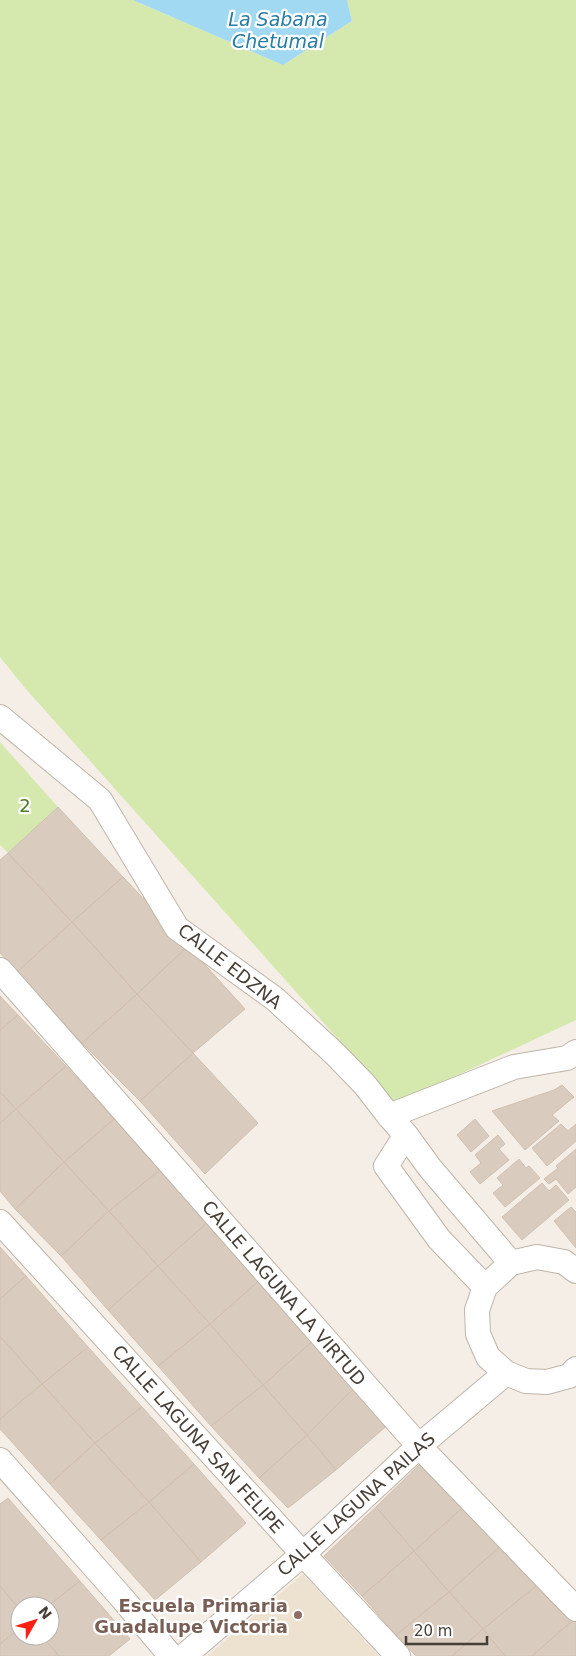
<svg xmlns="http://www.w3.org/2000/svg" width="576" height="1656" font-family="'DejaVu Sans',sans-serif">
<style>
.education{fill:#ede2d0}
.green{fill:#d5e9af}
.water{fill:#a2d9f2}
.building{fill:#d9ccbf;stroke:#d1c0af}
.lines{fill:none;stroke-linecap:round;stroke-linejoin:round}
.street-casing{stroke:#bfb5a9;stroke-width:26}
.street{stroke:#fff;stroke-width:24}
.education-dot{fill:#8d6e63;stroke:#fff;stroke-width:2}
.labels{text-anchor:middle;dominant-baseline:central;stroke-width:4.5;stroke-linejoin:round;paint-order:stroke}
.park-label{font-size:18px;fill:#4f7a27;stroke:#fff}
.street-label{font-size:18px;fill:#473e36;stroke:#fff}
.education-label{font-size:18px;font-weight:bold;fill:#785e54;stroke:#fff;text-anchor:end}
.water-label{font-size:19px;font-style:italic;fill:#297da5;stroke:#fff}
</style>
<rect width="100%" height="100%" fill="#f4eee7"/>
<path class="education" d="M303,1574L379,1656H207Z"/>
<path class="green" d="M0,0H133L283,65L352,21L347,0H576V1020L396,1104L25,688L0,657Z
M0,742L58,807L8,853L0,845Z"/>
<path class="water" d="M133,0H347L352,21L283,65Z"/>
<path class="building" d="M58,807L123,877L72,922L8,853Z
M8,853L72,922L17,972L0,953V860Z
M123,877L188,946L137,994L72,922Z
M72,922L137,994L82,1043L17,972Z
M188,946L245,1009L193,1053L137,994Z
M137,994L193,1053L140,1101L82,1043Z
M0,996L18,1015L0,1030Z
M18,1015L66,1066L16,1109L0,1092V1030Z
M193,1053L258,1123L205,1174L140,1101Z
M66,1066L114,1119L64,1162L16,1109Z
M562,1085L574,1097L552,1115L559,1121L525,1150L492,1111L554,1090Z
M0,1092L16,1109L0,1123Z
M16,1109L64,1162L15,1209L0,1191V1123Z
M114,1119L160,1170L109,1211L64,1162Z
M475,1119L489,1136L471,1152L457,1135Z
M561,1124L568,1131L576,1124V1141L547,1166L532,1148Z
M498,1135L505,1144L499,1149L509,1160L480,1184L470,1172L481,1163L475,1155Z
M576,1149V1187L568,1194L556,1179L549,1184L544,1179L558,1168L556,1166Z
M519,1159L526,1168L529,1166L540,1178L505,1207L493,1193L503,1185L497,1178Z
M64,1162L109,1211L61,1256L15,1209Z
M160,1170L207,1223L158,1266L109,1211Z
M542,1183L549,1191L556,1185L569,1200L522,1240L502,1217Z
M571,1207L576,1212V1248L554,1221Z
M109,1211L158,1266L108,1310L61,1256Z
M207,1223L261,1279L210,1324L158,1266Z
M0,1247L26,1276L0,1299Z
M158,1266L210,1324L158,1366L108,1310Z
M26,1276L88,1347L42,1384L0,1336V1299Z
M261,1279L315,1339L263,1385L210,1324Z
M210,1324L263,1385L211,1426L158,1366Z
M0,1336L42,1384L0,1419Z
M315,1339L357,1385L307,1435L263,1385Z
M88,1347L142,1407L95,1443L42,1384Z
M42,1384L95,1443L50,1484L0,1429V1419Z
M263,1385L307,1435L259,1478L211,1426Z
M357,1385L390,1423L336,1470L307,1435Z
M142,1407L194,1464L149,1502L95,1443Z
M307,1435L336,1470L288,1508L259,1478Z
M95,1443L149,1502L101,1540L50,1484Z
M426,1458L469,1502L414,1551L376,1507Z
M194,1464L246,1523L201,1562L149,1502Z
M8,1498L80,1581L48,1606H20V1610L0,1586V1504Z
M149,1502L201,1562L155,1600L101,1540Z
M469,1502L505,1542L449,1592L414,1551Z
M376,1507L414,1551L362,1596L324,1556Z
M505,1542L541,1582L483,1629L449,1592Z
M414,1551L449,1592L396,1635L362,1596Z
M80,1581L130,1639L109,1656H59L42,1636H50V1606H48Z
M541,1582L573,1620L532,1656H505L483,1629Z
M0,1586L20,1610V1628L0,1644Z
M449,1592L483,1629L452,1656H416L396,1635Z
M573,1620L576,1623V1656H532Z
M20,1628V1636H42L59,1656H0V1644Z
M483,1629L505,1656H452Z"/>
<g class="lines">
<g class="street-casing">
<path id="street" d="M0,717L100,800L177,928L275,999L335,1054L365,1085L389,1116L406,1135L430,1168L511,1263
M0,970L419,1446L576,1609
M389,1116L514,1067L567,1058L576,1052
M406,1135L386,1166L439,1239L485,1287
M0,1222L303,1554L398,1656
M576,1271L564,1262L537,1257L511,1263L485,1287L477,1310L478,1334L488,1357L506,1373L526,1381L547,1382L569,1376L576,1369
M0,1460L122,1598L171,1656
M184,1656L303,1554L419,1446L506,1373"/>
</g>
<use href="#street" class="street"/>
</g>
<circle class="education-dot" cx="298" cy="1615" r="5"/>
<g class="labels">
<g class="park-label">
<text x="25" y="805">2</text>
</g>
<g class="street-label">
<text transform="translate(230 966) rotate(38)">CALLE EDZNA</text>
<text transform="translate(284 1293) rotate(49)">CALLE LAGUNA LA VIRTUD</text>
<text transform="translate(198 1439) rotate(48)">CALLE LAGUNA SAN FELIPE</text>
<text transform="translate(356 1504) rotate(-42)">CALLE LAGUNA PAILAS</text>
</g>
<g class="education-label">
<text x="288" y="1605">Escuela Primaria<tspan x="288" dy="21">Guadalupe Victoria</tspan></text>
</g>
<g class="water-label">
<text x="278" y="19">La Sabana<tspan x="278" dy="22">Chetumal</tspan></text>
</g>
</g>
<g transform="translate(35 1621) rotate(51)"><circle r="24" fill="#ffffff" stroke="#b5b2af"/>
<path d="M0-4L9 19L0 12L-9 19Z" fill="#fe1e13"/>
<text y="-8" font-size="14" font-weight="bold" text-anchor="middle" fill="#473e36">N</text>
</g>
<path d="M406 1636v8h81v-8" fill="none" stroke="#473e36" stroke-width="2.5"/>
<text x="414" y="1636" font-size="15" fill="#473e36" stroke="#ffffff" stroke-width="4" paint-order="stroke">20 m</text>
</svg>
